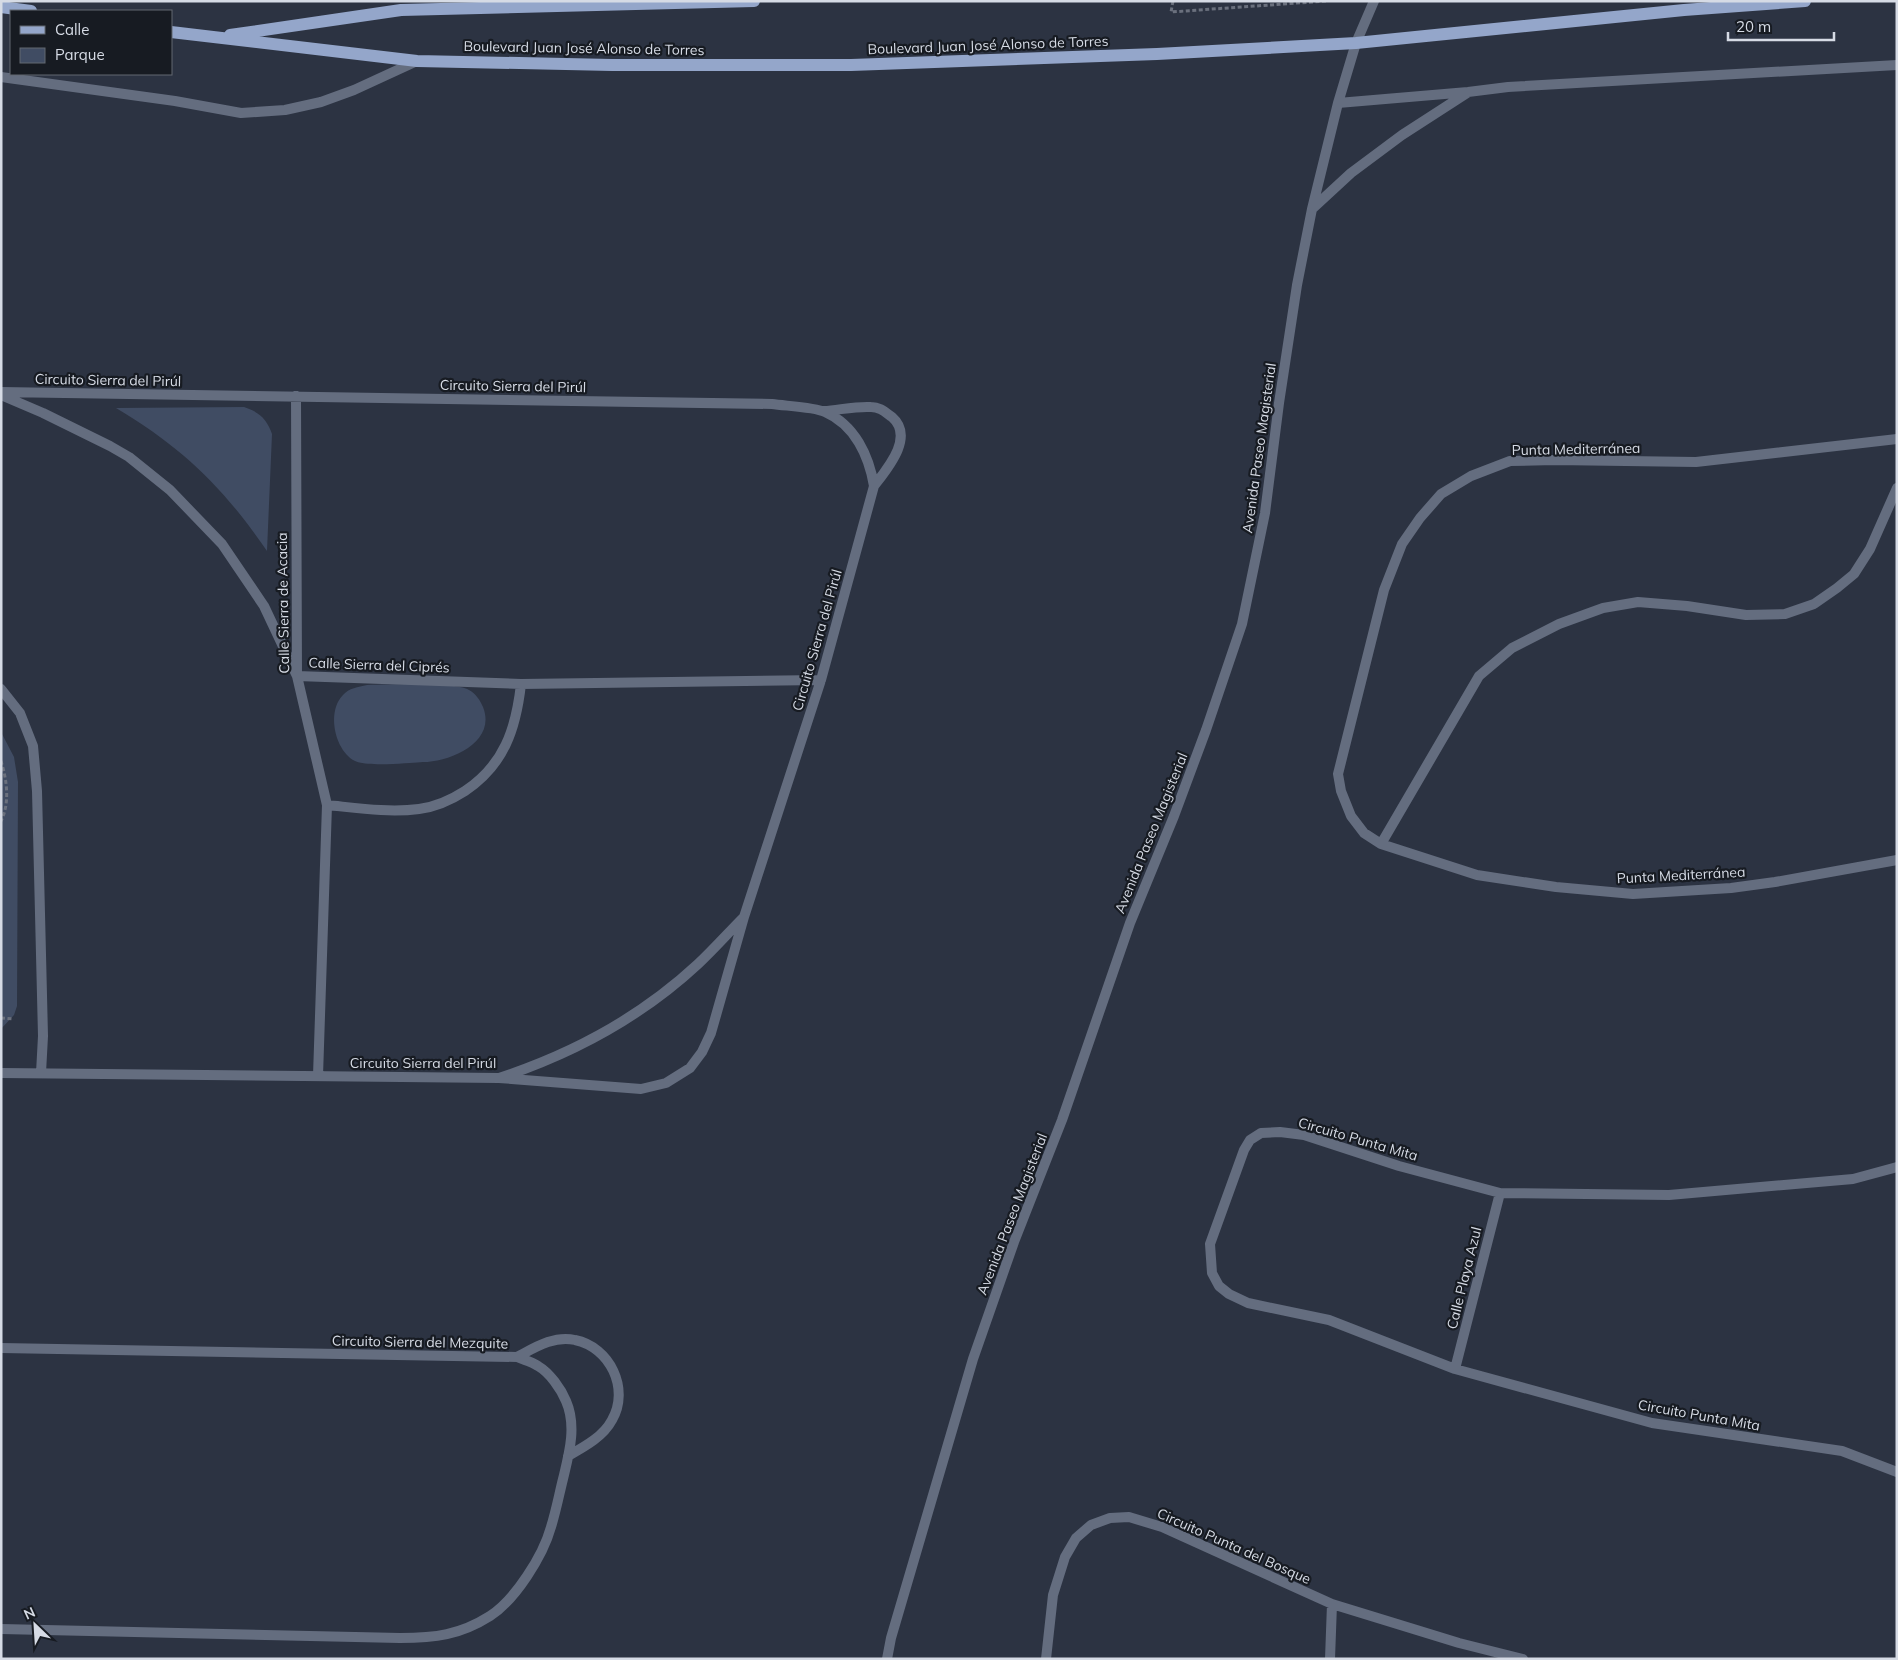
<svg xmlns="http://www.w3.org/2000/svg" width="1898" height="1660" font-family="Mulish,sans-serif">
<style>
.green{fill:#404c63}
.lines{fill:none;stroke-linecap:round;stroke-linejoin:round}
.path{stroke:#6a707d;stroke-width:3;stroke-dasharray:4 2.5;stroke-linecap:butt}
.minor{stroke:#646d7f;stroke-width:10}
.tertiary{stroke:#646d7f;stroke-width:10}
.primary{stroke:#94a6ca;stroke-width:12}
.labels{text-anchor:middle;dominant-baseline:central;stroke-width:4.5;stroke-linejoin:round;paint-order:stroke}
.street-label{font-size:14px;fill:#d6dbe5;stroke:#171b22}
</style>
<rect width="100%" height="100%" fill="#2c3342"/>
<path class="green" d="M244,407C259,412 267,419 272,434L267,551C223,487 183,448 116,408Z
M367,685C389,685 452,681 469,690C476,694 480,700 483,707C497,742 450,762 423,762C408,763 368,767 355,761C335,751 326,712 343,695C349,688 358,687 367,685Z
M1,732L14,757L18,782L17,1006L14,1015L1,1029Z"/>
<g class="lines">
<path class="path" d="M1173,1L1171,12L1326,1
M1,761C7,780 10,803 1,821
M1,1018L14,1019"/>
<path class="minor" d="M1,392L772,404C786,406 814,407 825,412C855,425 869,456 874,486L821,680L744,917L711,1033L702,1052L690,1068L666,1083L641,1089L499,1078
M1,395L43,413L110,446L129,457L170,490L222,544L264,606L297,676L521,684L821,680
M296,396L297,676L327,805L318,1076
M824,411C839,410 856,406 871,407C880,407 885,412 892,417C915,437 887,469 874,486
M1897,439L1696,462L1555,460L1510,461L1471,476L1441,494L1420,518L1402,544L1384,590L1338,774L1341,791L1351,816L1364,833L1381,844L1477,875L1556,887L1633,894L1731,888L1775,882L1897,860
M1,689L20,713L33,746L37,791L43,1036L41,1073
M327,805C357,808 389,813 419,809C436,807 451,800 465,791C504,765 516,729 521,684
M1381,844L1479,676L1512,648L1559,624L1603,608L1638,602L1687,606L1746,615L1785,614L1814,604L1837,588L1854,574L1870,549L1897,488
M1,1073L499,1078C572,1054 641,1017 698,964C714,949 728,933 743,918
M1897,1167L1853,1179L1669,1195L1500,1193L1399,1166L1304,1135L1280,1132L1261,1133L1250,1140L1244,1150L1210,1244L1212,1273L1219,1286L1229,1294L1248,1303L1329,1320L1455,1369L1652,1423L1842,1451L1897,1472
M1,1348L517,1357C524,1360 532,1362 538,1366C550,1373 561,1389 566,1401C577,1426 569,1454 563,1479C559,1495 556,1511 551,1527C543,1556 515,1600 490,1616C460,1635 435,1638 400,1638L1,1629
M517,1357C534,1348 554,1335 575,1340C610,1347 630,1389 612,1420C603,1437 584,1447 568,1456
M1455,1369L1500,1193
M1046,1659L1053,1595L1065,1557L1076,1538L1091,1525L1110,1518L1129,1517L1162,1527L1332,1604L1459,1643L1523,1659
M1330,1659L1332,1604"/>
<path class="tertiary" d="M1,77L175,101L241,113L285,110L321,102L354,90L417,61
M1338,103L1468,92L1508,87L1897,65
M1312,209L1351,173L1402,135L1467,93
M887,1659L891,1638L973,1359L1014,1242L1062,1120L1130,923L1174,816L1206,730L1242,624L1265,513L1279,403L1297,285L1312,209L1338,103L1356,43L1374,1"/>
<path class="primary" d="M1,7L31,11
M171,32L417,61L612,65H851L1157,54L1356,43L1684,10L1805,1
M230,35L401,10L754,1"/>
</g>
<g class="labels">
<g class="street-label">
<text transform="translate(988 45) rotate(-2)">Boulevard Juan José Alonso de Torres</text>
<text transform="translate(584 48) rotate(1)">Boulevard Juan José Alonso de Torres</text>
<text transform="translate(108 380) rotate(1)">Circuito Sierra del Pirúl</text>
<text transform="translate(513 386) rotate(1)">Circuito Sierra del Pirúl</text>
<text transform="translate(1259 448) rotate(-82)">Avenida Paseo Magisterial</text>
<text transform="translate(1576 449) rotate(-1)">Punta Mediterránea</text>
<text transform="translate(283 603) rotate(-91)">Calle Sierra de Acacia</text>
<text transform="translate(817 640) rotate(-74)">Circuito Sierra del Pirúl</text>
<text transform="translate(379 665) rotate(2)">Calle Sierra del Ciprés</text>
<text transform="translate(1151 833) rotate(-68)">Avenida Paseo Magisterial</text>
<text transform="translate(1681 875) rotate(-3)">Punta Mediterránea</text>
<text x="423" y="1063">Circuito Sierra del Pirúl</text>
<text transform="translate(1358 1139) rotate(16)">Circuito Punta Mita</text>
<text transform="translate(1012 1214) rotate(-69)">Avenida Paseo Magisterial</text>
<text transform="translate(1464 1278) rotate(-76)">Calle Playa Azul</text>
<text transform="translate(420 1342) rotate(1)">Circuito Sierra del Mezquite</text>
<text transform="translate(1699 1415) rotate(10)">Circuito Punta Mita</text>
<text transform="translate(1234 1546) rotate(24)">Circuito Punta del Bosque</text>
</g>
</g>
<rect width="1898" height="1660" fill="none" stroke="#d6dbe5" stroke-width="5"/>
<rect x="10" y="10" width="162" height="65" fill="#171b22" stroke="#636870"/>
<rect x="20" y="26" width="25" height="8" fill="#94a6ca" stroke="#636870"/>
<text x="55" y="35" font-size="15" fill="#d6dbe5">Calle</text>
<rect x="20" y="48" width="25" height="15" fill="#404c63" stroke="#636870"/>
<text x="55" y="60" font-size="15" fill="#d6dbe5">Parque</text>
<g transform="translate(35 1625) rotate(335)" stroke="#171b22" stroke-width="4" paint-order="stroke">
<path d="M0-4L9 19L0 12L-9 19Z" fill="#d6dbe5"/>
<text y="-8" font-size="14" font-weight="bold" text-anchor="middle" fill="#d6dbe5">N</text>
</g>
<path d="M1728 32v8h106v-8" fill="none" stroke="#d6dbe5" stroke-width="2.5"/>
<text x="1736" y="32" font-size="15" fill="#d6dbe5" stroke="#171b22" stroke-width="4" paint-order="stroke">20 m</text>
</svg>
